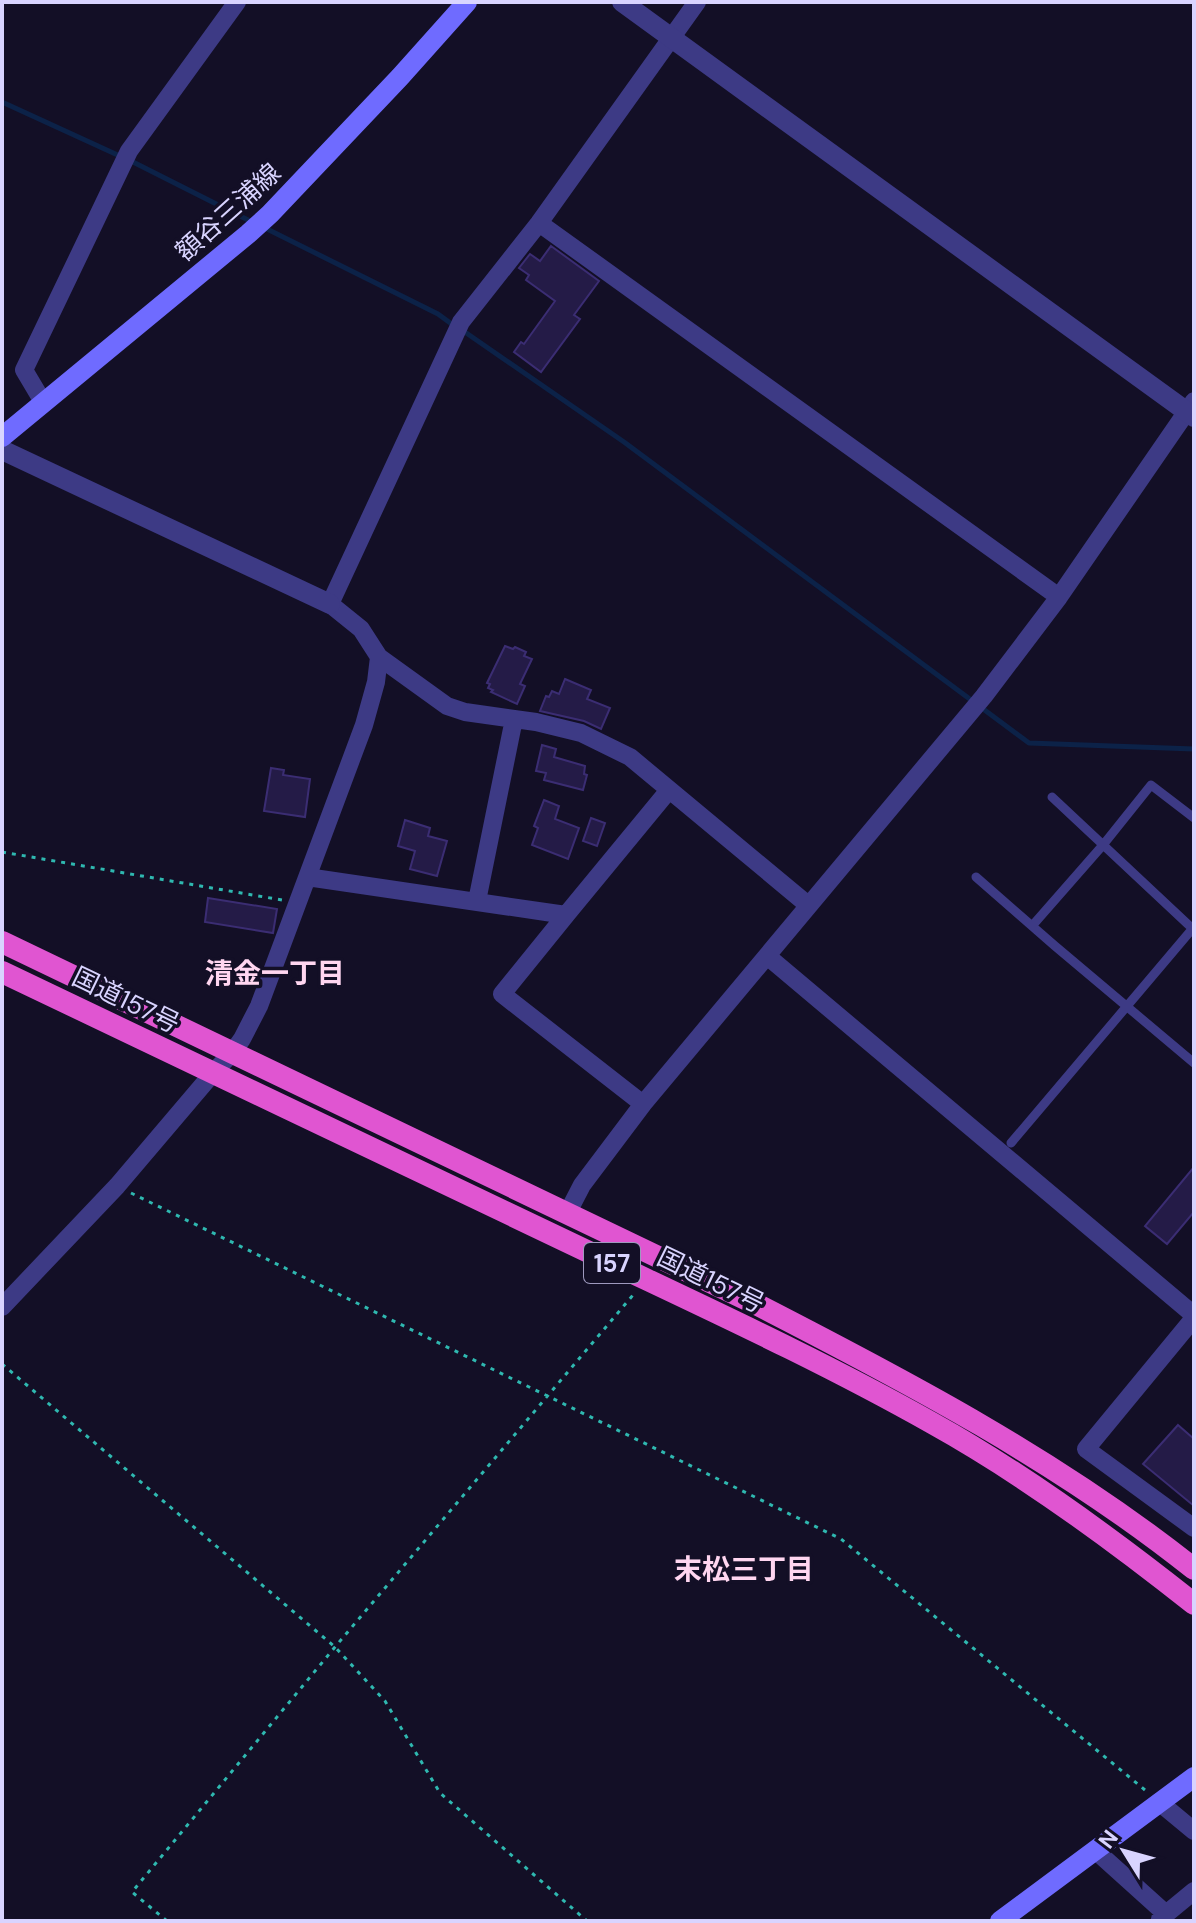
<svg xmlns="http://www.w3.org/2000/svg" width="1196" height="1923" font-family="'DM Sans','Noto Sans JP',sans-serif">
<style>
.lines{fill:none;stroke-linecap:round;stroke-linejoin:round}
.stream{stroke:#0c2248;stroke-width:5}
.building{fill:#241b47;stroke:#3b2d73;stroke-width:2}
.path{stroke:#2fb8b0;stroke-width:3;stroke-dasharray:4 6;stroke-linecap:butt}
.service{stroke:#3d3a85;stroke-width:9}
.minor{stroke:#3d3a85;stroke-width:18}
.tertiary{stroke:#3d3a85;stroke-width:20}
.secondary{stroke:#6f6bff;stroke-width:20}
.trunk{stroke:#e055d1;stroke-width:22}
.labels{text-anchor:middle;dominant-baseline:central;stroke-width:7;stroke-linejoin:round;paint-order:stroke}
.shield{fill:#130f26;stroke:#9e99be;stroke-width:2}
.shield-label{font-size:24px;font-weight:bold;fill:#d9d4ff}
.street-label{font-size:26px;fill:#d9d4ff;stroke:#130f26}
.neighbourhood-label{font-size:28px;font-weight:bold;fill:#ffd6f0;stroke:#130f26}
</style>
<rect width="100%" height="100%" fill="#130f26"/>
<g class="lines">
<path class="stream" d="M2,102L122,157
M131,161L254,223
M263,227L438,314L453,325
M462,330L624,442L1029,743L1194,749"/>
</g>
<path class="building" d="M551,246L599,281L574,315L580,319L541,372L514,352L521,342L524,344L555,301L526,280L529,275L519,268L530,254L540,261Z
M505,646L513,649L515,647L526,652L524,656L532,659L520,684L525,686L517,704L491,692L493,690L488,688L490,684L487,683Z
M565,679L591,690L587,699L610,708L601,729L584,721L540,711L546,696L549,697L552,691L559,694Z
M542,745L556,749L554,757L585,766L584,774L587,775L583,790L544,780L546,773L536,771Z
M271,768L284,770L283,775L310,779L305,817L264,811Z
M544,800L559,806L555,819L579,828L568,859L532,845L538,828L534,826Z
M591,818L605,823L597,846L583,841Z
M405,820L430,828L428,836L447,841L437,876L410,869L415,851L398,846Z
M208,898L277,909L273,933L205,922Z
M1194,1167V1212L1167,1244L1145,1226Z
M1178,1425L1194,1439V1506L1143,1464Z"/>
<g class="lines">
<path class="path" d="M2,852L282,900
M131,1193L841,1539L1145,1790
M2,1364L335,1647L385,1701L440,1793L587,1921
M167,1921L132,1892L335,1647L633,1295"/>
<path class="service" d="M1052,797L1194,930
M976,877L1055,946L1194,1063
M1032,926L1103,845L1151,785L1194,818
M1011,1143L1194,927"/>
<path class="minor" d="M539,223L1059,597
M43,402L24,370L129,151L237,2
M379,657L447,706L465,712L536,722L581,733L630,757L808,905
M307,877L566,915L502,994L643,1104
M477,901L514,719
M566,915L669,790
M767,956L1194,1315
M567,1214L582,1185L643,1104L984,696L1059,597L1194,401
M2,1307L117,1186L213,1073L232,1053L242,1039L259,1006L364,725L376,682L379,657L361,629L330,604L461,322L539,223L697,2
M1194,1318L1086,1449L1194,1528
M1159,1802L1194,1831
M1095,1850L1166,1914
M1160,1919L1194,1891"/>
<path class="tertiary" d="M622,2L1194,417
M2,450L330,604"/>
<path class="secondary" d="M2,437L248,234L270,214L400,77L467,2
M1000,1921L1194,1777"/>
<path class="trunk" d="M2,942L756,1304C908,1382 1060,1462 1194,1569
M2,972C192,1063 382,1153 572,1244C693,1302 815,1357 932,1423C1024,1474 1111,1538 1194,1604"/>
</g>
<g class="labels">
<rect class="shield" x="584" y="1243" width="56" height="40" rx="6"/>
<g class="shield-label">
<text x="612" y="1263">157</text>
</g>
<g class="street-label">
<text transform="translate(228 212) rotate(-42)">額谷三浦線</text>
<text transform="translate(126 1000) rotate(26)">国道157号</text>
<text transform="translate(711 1280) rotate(26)">国道157号</text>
</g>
<g class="neighbourhood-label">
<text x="275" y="973">清金一丁目</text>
<text x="744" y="1569">末松三丁目</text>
</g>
</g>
<rect width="1196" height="1923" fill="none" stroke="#d9d4ff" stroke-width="8"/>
<g transform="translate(1124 1851) rotate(307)" stroke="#130f26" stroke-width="6" paint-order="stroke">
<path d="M0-6L14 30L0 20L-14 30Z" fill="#d9d4ff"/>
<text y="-12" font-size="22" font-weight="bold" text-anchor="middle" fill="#d9d4ff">N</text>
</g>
</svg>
